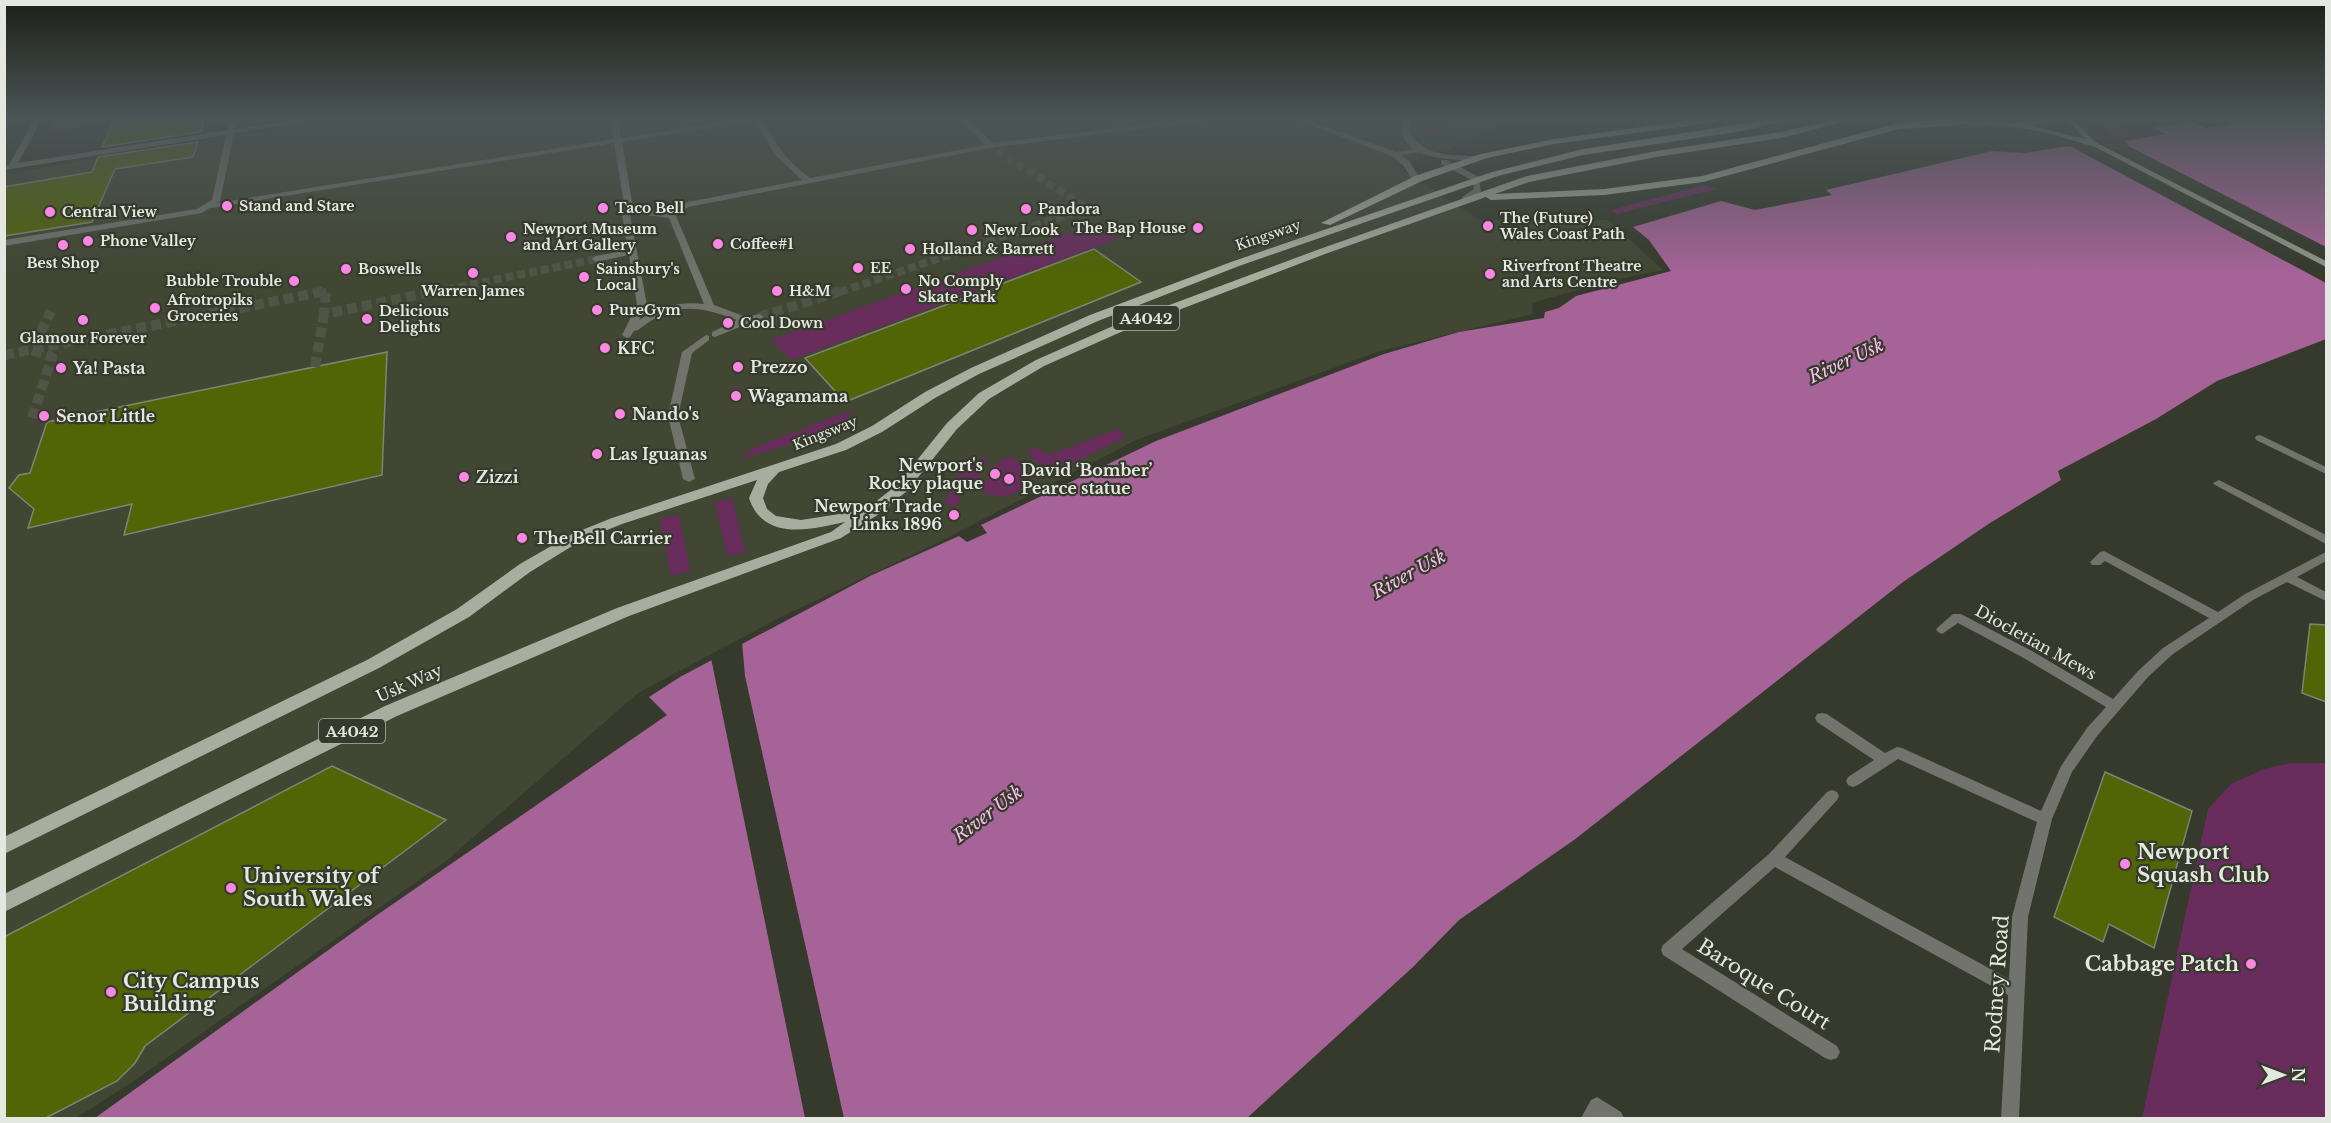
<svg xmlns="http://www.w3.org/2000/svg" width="2331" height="1123" font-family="'Libre Baskerville',serif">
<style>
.built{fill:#414733}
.green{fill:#682c5d}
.water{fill:#a66398}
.pier{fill:#353a2c}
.building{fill:#516406;stroke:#7f8475;stroke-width:1.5}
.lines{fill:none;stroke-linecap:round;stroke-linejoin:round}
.pedestrian-tunnel-far1{stroke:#4f5447;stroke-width:8;stroke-dasharray:8 4;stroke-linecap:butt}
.pedestrian-tunnel{stroke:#4f5447;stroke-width:10;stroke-dasharray:10 5;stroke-linecap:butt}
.pedestrian{fill:#71736c;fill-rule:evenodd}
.minor{fill:#71736c;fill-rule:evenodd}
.tertiary{fill:#71736c;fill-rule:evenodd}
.secondary{fill:#909489;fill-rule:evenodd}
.primary{fill:#a9ada0;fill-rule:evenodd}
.poi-dot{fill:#fc86e4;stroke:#353a2c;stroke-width:2}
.labels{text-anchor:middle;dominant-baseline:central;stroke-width:4.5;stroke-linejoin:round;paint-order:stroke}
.far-poi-label{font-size:14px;font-weight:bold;fill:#e5e8e0;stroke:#353a2c;text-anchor:start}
.far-street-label{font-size:14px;fill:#e5e8e0;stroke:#353a2c}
.shield{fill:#353a2c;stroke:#b0b4aa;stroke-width:1.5}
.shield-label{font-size:15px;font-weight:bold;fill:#e5e8e0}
.poi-label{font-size:16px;font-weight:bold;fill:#e5e8e0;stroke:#353a2c;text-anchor:start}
.street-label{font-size:16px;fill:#e5e8e0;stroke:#353a2c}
.water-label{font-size:18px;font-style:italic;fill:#f8bfea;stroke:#353a2c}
.near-poi-label{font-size:20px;font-weight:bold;fill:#e5e8e0;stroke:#353a2c;text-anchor:start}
.near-street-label{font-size:20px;fill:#e5e8e0;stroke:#353a2c}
</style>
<rect width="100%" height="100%" fill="#353a2c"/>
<path class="built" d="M345,117H1516L1448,150L1396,166L1480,220H1608L1663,270L1609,281L1532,303L1533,314L1380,351L1136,440L939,542L779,618L638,693L446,861L131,1083L76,1118H5V174Z"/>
<path class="green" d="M57,117H154L48,132Z
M1454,117H1513L1432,134L1419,132L1453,121L1450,118Z
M2103,117H2178L2182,119L2149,124L2136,118L2121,120L2125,123L2118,125L2137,136L2121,140C2112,134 2099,130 2103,117Z
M1705,185L1716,189L1617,214L1611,210Z
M1093,224L1117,239L791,360L771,340Z
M846,412H851L843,427L836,431L740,459L754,448Z
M1118,429L1126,437L1058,470L1046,471L1026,452L1037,447L1048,455Z
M1008,457L1018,460L1034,479L1033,484L1005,497L985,493L981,489L995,464Z
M966,458L988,459L974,491H963L957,505L952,507L945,502Z
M732,498L745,552L727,556L715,502Z
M679,515L690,571L671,576L660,519Z
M2290,763H2326V1118H2142L2208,809L2231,784L2264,769Z"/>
<path class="water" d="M2234,117H2297L2326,124V339L2217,381L2156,419L2058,471L2061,480L1990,523L1903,582L1574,840L1459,920L1413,967L1247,1118H95L377,915L667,715L649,697L680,677L870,576L959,536L967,542L987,533L981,525L1156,441L1384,354L1459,332L1544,318L1545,312L1559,308L1576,296L1671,271L1649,240L1633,227L1721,201L1755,210L1832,195L1826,190L1992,151L2024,153L2070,146L2081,152L2129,147L2125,141L2166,134L2153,128L2190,121L2206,128L2231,124L2222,119Z"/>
<path class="pier" d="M2130,147L2326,247V283L2081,152Z
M742,642L745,676L844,1118H805L711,658Z"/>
<path class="building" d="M154,117H205L201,132L102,147L112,125Z
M198,142L193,157L115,169L92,222L4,236V187L92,172L98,157Z
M1094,249L1141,282L845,402L805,358Z
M387,352L382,475L124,535L132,504L28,528L34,509L9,488L19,475L30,473L47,422Z
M2310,624L2326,625V702L2302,693Z
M332,766L446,820L145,1046L135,1063L117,1081L44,1119H4V937Z
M2105,772L2192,811L2154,948L2109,924L2103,942L2054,917Z"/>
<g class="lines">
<path class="pedestrian-tunnel-far1" d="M323,292H326
M435,292L596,259
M840,292L1087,208L990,146"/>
<path class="pedestrian-tunnel" d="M759,317L844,290
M4,355L326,291L324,314L442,290
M315,367L324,314
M32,418L52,357L32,350L51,311"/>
<path class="pedestrian" d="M610,117H618L621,138L753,117H769L762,120C776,145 787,161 810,178L985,145L959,117H967L992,143L1204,117H1224L1220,119L990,148L688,207L676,216L714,305L746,317L759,314L764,317L715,337L712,336V332L737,320C697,305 674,302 638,330L634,331L630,337L627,338L622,335L637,305L629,255L596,262L592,259L596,256L628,250L622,215L625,210L614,143L211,208L207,206L211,204L614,139ZM755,121L776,156L802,180L683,203L670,213L633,208L622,142ZM631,213L669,218L704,304C680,301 659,307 639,320L647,305L630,215Z
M706,335L709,336V340L692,353L678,416L695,479L689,482L683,479L668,416L682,352Z"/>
<path class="minor" d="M35,117H43L18,163L228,130L230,117H238L235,129L310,117H326L322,119L234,133L220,201L202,213L4,246V240L197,209L212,200L226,135L4,170V166L9,165Z
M1289,117H1299L1396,152L1422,148V152L1401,155L1409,161L1421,180L1414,182L1403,165L1392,156Z
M2260,435L2326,467V474L2256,440L2255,438L2256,436Z
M2219,480L2326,535V544L2215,485L2213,483Z
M2104,551L2218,612L2245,594L2326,552V561L2297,577L2326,592V601L2287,582L2253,600L2173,654L2148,677L2097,736L2072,772L2052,819L2028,917L2019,1118H2001L2008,995L1775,867L1682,949L1837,1046L1840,1052L1837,1058L1831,1060L1825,1058L1663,955L1661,950L1663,945L1769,854L1827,792L1832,790L1837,792L1839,796L1837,800L1785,857L2009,979L2012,917L2037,822L1898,759L1858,785L1853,787L1848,785L1846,781L1848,777L1874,760L1817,722L1815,718L1817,714L1822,713L1827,714L1885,753L1897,747L1902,748L2041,811L2061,766L2087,728L2106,707L2022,657L1958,623L1942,634L1938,632L1936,629L1953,614H1961L2032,651L2113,699L2138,671L2163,648L2209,618L2105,561L2100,565H2092L2090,562L2100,552Z
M1597,1097L1621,1112L1624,1118H1581L1591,1100Z"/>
<path class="tertiary" d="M1403,117H1411L1410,133C1426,158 1454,155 1481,156L1485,158L1481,160C1459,160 1406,162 1402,131C1402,127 1403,121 1403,117Z
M1441,160H1447L1479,177L1481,192L1468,201H1462V197L1474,189L1472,180L1441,164Z"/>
<path class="secondary" d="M1923,117L2004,123L2025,122L2047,117H2057L2043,123L2032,126L2086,139L2063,117H2071L2095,142L2326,261V267L2095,147L2044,132L2015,127L1956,124Z"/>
<path class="primary" d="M1714,117H1735L1695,125L1554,144L1487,158L1422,181L1330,225L1321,223L1415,176L1481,154L1554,139Z
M1784,117H1801L1743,131L1583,155L1498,176L1239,266L1098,321L979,374L935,398L882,432L846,450L779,472L768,484L763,498L767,509L776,516L801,520L865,510L897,485L947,423L979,393L1036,360L1113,326L1317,250L1527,176L1656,151L1781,132L1847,117H1863L1781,138L1656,157L1529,182L1495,194L1604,189L1702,176L1899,123L1960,119L1965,122L1960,125L1899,129L1703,182L1604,195L1491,200L1486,197L1325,254L1121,332L1044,366L989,399L957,429L907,491L879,514L841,538L629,616L397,716L4,912V894L385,706L617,608L831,532L845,522C810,530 763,541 749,498L757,480L622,524L582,540L530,572L469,617L379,668L4,854V837L367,660L457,609L520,564L572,534L612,518L836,444L872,426L925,392L971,368L1090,315L1231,262L1492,172L1583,149Z"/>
</g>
<linearGradient id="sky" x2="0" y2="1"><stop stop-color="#1d2018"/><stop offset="0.43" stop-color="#4b5556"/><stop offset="1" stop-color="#4b5556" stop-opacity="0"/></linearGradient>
<rect width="2331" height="274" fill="url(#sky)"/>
<g class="poi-dot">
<circle cx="227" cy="206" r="6"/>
<circle cx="603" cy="208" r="6"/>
<circle cx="1026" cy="209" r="6"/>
<circle cx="50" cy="212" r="6"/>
<circle cx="1488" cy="226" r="6"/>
<circle cx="1198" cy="228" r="6"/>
<circle cx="972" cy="230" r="6"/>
<circle cx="511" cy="237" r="6"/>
<circle cx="88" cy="241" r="6"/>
<circle cx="718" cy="244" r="6"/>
<circle cx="63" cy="245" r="6"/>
<circle cx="910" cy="249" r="6"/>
<circle cx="858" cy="268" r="6"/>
<circle cx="346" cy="269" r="6"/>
<circle cx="473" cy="273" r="6"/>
<circle cx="1490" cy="274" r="6"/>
<circle cx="584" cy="277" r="6"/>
<circle cx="294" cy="281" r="6"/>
<circle cx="906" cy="289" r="6"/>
<circle cx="777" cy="291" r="6"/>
<circle cx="155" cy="308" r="6"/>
<circle cx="597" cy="310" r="6"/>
<circle cx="367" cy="319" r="6"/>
<circle cx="83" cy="320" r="6"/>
<circle cx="728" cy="323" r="6"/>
<circle cx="605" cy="348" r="6"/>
<circle cx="738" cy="367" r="6"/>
<circle cx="61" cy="368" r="6"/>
<circle cx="736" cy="396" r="6"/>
<circle cx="620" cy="414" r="6"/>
<circle cx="44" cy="416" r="6"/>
<circle cx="597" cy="454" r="6"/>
<circle cx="995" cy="474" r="6"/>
<circle cx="464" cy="477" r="6"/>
<circle cx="1009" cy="479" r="6"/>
<circle cx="954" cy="515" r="6"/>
<circle cx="522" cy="538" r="6"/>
<circle cx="2125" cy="864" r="6"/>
<circle cx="231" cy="888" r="6"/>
<circle cx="2251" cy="964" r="6"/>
<circle cx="111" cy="992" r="6"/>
</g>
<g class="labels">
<g class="far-poi-label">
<text x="239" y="206">Stand and Stare</text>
<text x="615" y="208">Taco Bell</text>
<text x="1038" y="209">Pandora</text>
<text x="62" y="212">Central View</text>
<text x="1500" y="218">The (Future)<tspan x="1500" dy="16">Wales Coast Path</tspan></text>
<text x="1186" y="228" text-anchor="end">The Bap House</text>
<text x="523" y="229">Newport Museum<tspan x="523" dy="16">and Art Gallery</tspan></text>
<text x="984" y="230">New Look</text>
<text x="100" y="241">Phone Valley</text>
<text x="730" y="244">Coffee#1</text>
<text x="922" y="249">Holland &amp; Barrett</text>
<text x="63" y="263" text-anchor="middle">Best Shop</text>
<text x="1502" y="266">Riverfront Theatre<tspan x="1502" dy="16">and Arts Centre</tspan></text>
<text x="870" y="268">EE</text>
<text x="358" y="269">Boswells</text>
<text x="596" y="269">Sainsbury's<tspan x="596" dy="16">Local</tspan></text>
<text x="282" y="281" text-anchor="end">Bubble Trouble</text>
<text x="918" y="281">No Comply<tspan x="918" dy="16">Skate Park</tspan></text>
<text x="473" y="291" text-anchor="middle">Warren James</text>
<text x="789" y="291">H&amp;M</text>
<text x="167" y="300">Afrotropiks<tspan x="167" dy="16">Groceries</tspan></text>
<text x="609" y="310">PureGym</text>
<text x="379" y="311">Delicious<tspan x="379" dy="16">Delights</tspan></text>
<text x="740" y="323">Cool Down</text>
<text x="83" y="338" text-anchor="middle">Glamour Forever</text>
</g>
<g class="far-street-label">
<text transform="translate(1268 235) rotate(-19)">Kingsway</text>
<text transform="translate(825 433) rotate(-22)">Kingsway</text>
</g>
<g class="shield">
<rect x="1113" y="306" width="66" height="24" rx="4.5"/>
<rect x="319" y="719" width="66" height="24" rx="4.5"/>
</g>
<g class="shield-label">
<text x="1146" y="318">A4042</text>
<text x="352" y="731">A4042</text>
</g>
<g class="poi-label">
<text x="617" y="348">KFC</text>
<text x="750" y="367">Prezzo</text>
<text x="73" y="368">Ya! Pasta</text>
<text x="748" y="396">Wagamama</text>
<text x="632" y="414">Nando's</text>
<text x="56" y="416">Senor Little</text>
<text x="609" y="454">Las Iguanas</text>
<text x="983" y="465" text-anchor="end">Newport's<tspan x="983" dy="18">Rocky plaque</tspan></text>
<text x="1021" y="470">David ‘Bomber’<tspan x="1021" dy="18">Pearce statue</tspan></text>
<text x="476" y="477">Zizzi</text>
<text x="942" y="506" text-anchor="end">Newport Trade<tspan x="942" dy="18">Links 1896</tspan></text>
<text x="534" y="538">The Bell Carrier</text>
</g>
<g class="street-label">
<text transform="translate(2036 642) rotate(29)">Diocletian Mews</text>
<text transform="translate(409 683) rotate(-24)">Usk Way</text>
</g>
<g class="water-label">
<text transform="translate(1846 361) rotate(-25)">River Usk</text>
<text transform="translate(1409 574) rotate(-29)">River Usk</text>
<text transform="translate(988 814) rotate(-37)">River Usk</text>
</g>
<g class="near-poi-label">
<text x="2137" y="852">Newport<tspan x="2137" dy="23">Squash Club</tspan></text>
<text x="243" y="876">University of<tspan x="243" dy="23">South Wales</tspan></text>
<text x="2239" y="964" text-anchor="end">Cabbage Patch</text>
<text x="123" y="981">City Campus<tspan x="123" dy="23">Building</tspan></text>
</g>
<g class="near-street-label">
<text transform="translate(1764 984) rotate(32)">Baroque Court</text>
<text transform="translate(1997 984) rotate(-86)">Rodney Road</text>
</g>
</g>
<rect width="2331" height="1123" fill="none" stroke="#e5e8e0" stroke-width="12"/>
<g transform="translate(2283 1075) rotate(90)" stroke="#353a2c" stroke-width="4.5" paint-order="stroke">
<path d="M0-4.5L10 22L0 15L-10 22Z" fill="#e5e8e0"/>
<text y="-9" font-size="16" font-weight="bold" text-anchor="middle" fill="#e5e8e0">N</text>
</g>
</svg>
